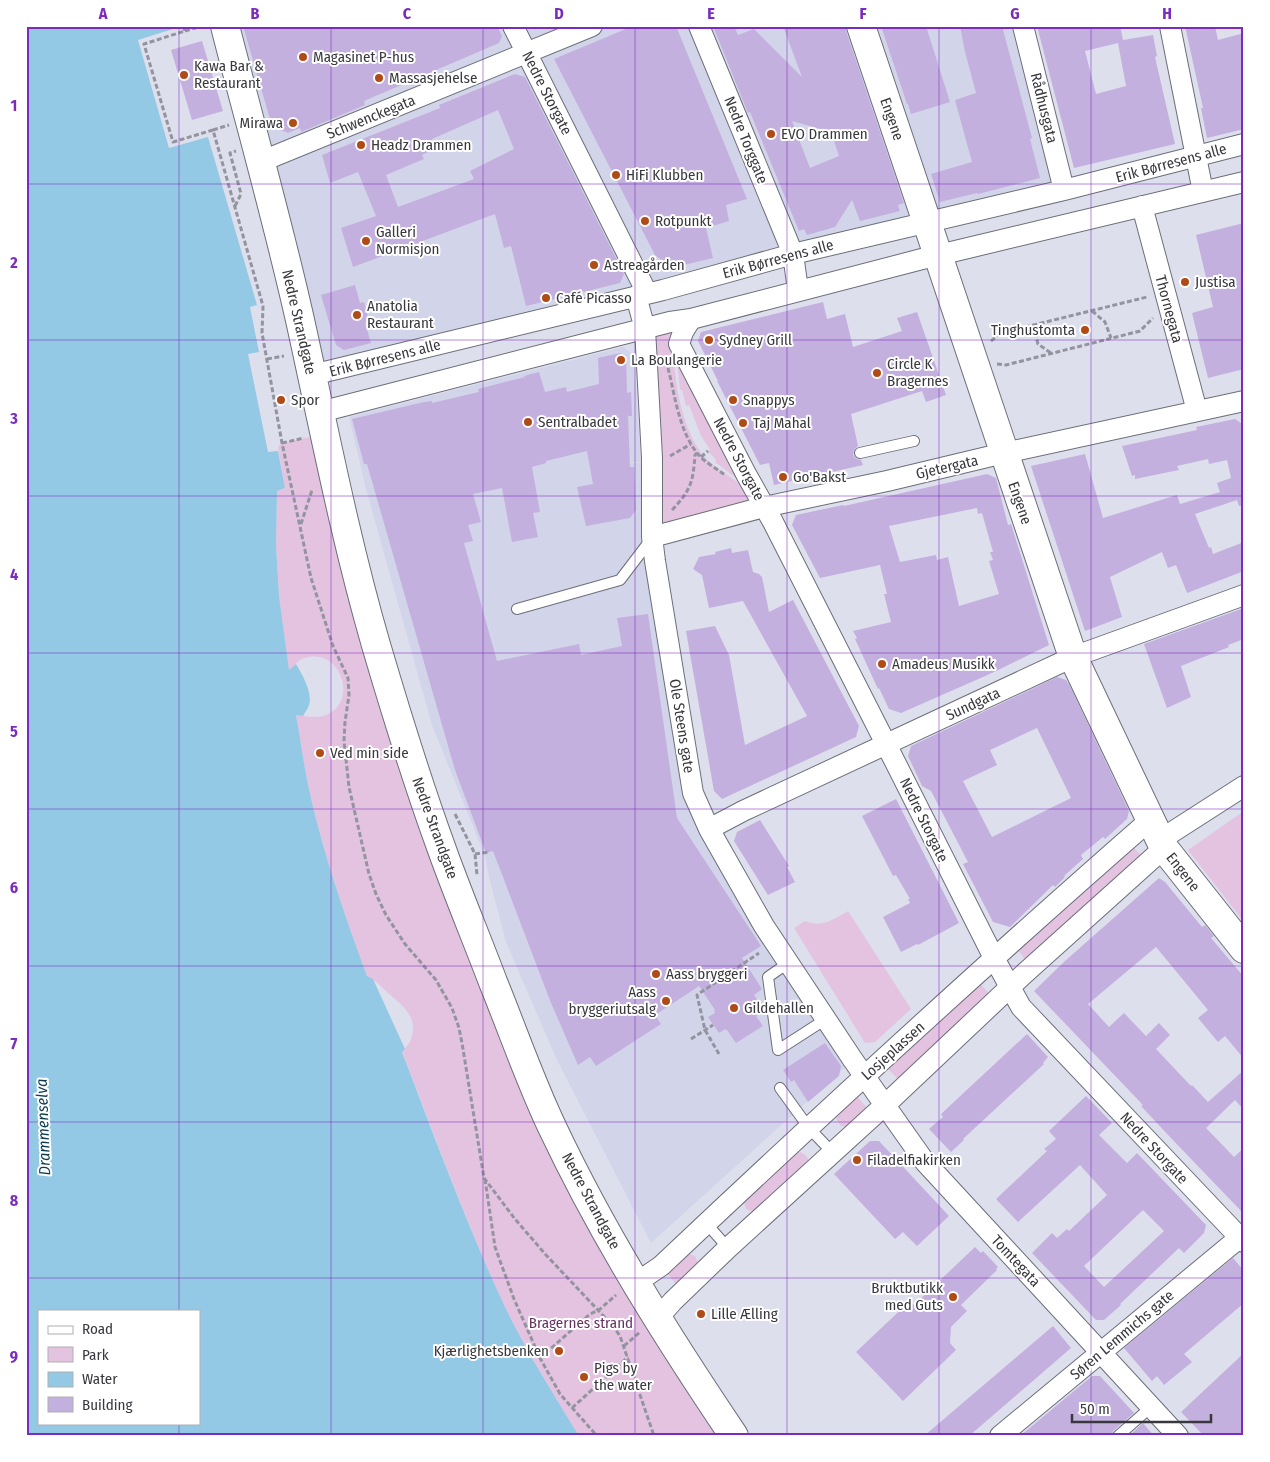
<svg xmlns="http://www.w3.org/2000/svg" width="1270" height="1462" font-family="'Fira Sans Condensed',sans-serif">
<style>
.built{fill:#d2d4e9}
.green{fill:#e4c3e1;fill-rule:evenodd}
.water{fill:#93c9e4;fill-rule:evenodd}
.building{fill:#c4b0de;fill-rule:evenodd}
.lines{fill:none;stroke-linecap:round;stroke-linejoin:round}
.lane-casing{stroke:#6c6e7a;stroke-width:12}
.street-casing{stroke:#6c6e7a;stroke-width:22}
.secondary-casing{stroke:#6c6e7a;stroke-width:30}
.path{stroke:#93949f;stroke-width:3;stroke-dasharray:5 2.5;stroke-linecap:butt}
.lane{stroke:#fff;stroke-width:10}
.street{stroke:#fff;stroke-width:20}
.secondary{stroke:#fff;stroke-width:28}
.grid{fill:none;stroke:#7b2cbf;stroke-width:1;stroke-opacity:0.55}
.poi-dot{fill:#af4b17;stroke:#fff;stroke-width:2}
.labels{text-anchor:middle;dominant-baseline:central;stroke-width:4;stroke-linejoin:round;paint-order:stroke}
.poi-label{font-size:15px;fill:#38383e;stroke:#fff;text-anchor:start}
.street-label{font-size:15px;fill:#38383e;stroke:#fff}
.park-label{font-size:15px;fill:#643261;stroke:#fff}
.water-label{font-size:16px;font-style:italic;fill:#0e3c4f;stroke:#fff}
.neatline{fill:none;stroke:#7b2cbf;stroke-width:2}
.grid-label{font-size:16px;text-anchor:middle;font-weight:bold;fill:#7b2cbf}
</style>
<rect width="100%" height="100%" fill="#dddfed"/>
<path class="built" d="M232,26H1023L1064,190L312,375Z
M623,347L634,355L641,462L615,463H641L652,537L709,829L853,1060L651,1243L556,1058L506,942L489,877L485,856L432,725L366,489L349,417Z"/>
<path class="green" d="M670,322L672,335L764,507L652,537L645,329ZM674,356L677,360L680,390H682L686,406L689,405L701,436L710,449L708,451L716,460L715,462L739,480L740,484C728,475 713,467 703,455C683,430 675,387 674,356Z
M315,436L469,945L721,1436H579C551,1390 521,1342 499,1294C463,1214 433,1132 402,1051C407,1047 411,1042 412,1035C417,1016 402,1005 388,993C382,987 375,980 367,976C345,916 324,856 310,794C304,768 301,741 296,715C304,716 315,718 323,716C360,705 342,646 304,658C298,660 293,667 289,671L279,596L276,546L277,491L285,488L278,447L282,443Z
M1244,811V922L1188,850Z
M1132,846L1143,857L1027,962L1018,950Z
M848,911L911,1009L875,1042L865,1043L794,928L805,921C822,928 832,920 848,911Z
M980,983L990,995L899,1080L887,1068Z
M856,1095L868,1109L848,1127L841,1126L837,1121L836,1114Z
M800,1152C806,1155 809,1157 808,1164L756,1213L746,1209L744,1203V1199L794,1153Z
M686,1253L695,1256L698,1263L697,1266L677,1285L666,1272Z"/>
<path class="water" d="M26,26H175L176,28L138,40L169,148L208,137L257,305L250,307L259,352L248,354L268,452L278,451L285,488L277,491L276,546L279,596L289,670L296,664C302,674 313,693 309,705C308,709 305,712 303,716L296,715C301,741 304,768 310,794C324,856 345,916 367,976L373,979L405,1049L402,1052C433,1133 463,1215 499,1294C521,1343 551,1390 579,1436H26ZM39,1311H199V1423H39Z"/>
<path class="building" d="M243,26H497L502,36L499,43L364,101L365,105L301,132L300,128L288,133L272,126Z
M633,26H676L747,199L726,205L729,221L706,228L713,258L671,268L655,255L554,59Z
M713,26H734L738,35L754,29L802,77L783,26H846V31L904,203L898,205L900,211L860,221L852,200L835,227L807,235L804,229L799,231L750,112L748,113ZM792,121L831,132L839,156L810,168Z
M881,26H926L950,102L911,114L908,104H907Z
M960,26H1002L1032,138L1030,139L1040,178L978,194L977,193L940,202L931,174L972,162L955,100L976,93L965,52Z
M1037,26H1120L1123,40L1153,35L1157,56L1155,57L1175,144L1074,168ZM1118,43L1126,86L1096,94L1085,51Z
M1185,26H1215L1218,40L1244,33V129L1207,138L1201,108H1203Z
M202,41L223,111L192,120L171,50Z
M515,74L525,77L597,220L624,274L620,283L526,306L511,246L504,248L495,214L353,267L341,228L376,216L358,172L330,183L322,155L440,108L439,105ZM498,110L514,149L470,171L474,179L398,207L386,175L424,159L422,155L436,148L432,139Z
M1244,223V369L1208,378L1192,313L1213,307L1196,235Z
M355,285L360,303L364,302L369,321L365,323L371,343L344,350L336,345L321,295Z
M823,302L827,319L845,314L853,347L902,331L897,318L917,312L946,395L926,402L922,391L851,414L858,446L854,450L853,455L857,459L861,460L863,465L774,485L769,463L760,465L717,381H718L698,341L701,332Z
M620,353L626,357L627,393L631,392L632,416H628L630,467H634L636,510L630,518L586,526L577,487L593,484L587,451L546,461V463L532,467L540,512L533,513L538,537L512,542L502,488L473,494L481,522L468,525L473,541L464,543L497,661L579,644L581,655L622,646L617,618L648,614L677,818L761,946L742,958L762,989L754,995L759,1003L754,1006L759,1014L756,1016L763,1026L736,1043L727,1030H726L725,1029L719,1033L708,1017L715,1013L714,1011L715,1010L699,986L655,1015L661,1024L596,1066L590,1057L578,1065L551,1003L493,851L486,853L455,770L367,464H364L352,419L424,402L432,401V403L479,392L478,389L525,377L524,376L539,372L545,392L566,387L567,392L599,384L598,358Z
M1235,419L1244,425V505L1239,506L1237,500L1195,514L1209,548L1211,547L1213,554L1244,542V571L1187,593L1176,565L1168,568L1162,552L1110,577L1122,617L1085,631L1031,466L1085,454L1103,518L1177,495L1180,504L1220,492L1217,483L1231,478L1227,460L1209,464L1208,459L1177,466L1179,470L1135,479V475L1132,476L1122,446L1197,430L1196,427Z
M987,474L996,478L1008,525L1011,524L1049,645L992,673L901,713L889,709L879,688L878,689L855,639L857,638L853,631L891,622L884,594H887L880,565L820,578L792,525L796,515L843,505L844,506ZM977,508L978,514L982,513L993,552H990L993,560L989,561L999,594L959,606L948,557L937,560L936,555L900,562L889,526Z
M731,548L732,553L748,550L753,572L759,574L762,577L769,612L793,600L859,726L856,737L722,799L714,791L686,631L715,626L729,655L745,745L807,716L743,601L709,608L702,575L693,569L699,557L716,554L715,552Z
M1244,608V639L1228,645L1229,647L1181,666L1191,697L1167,708L1144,644Z
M1057,677L1066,680L1070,686L1129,811L1127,819L1105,839L1103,837L1081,855L1083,859L1064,876L1065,877L1055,887L1053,885L1010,927L993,922L963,864L968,862L931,791L922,786L908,756L911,746ZM1037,728L1071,798L992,837L963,781L997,765L990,750Z
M896,799L959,923L918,945L917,944L901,952L883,917L910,903L908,899H910L896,875L893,876L862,816Z
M760,820L789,866L787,867L795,882L768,895L734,841L737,832Z
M1159,878L1165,882L1202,927L1205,925L1214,936L1211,938L1244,977V1059L1225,1036L1218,1042L1198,1018L1208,1010L1156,947L1088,1004L1109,1027L1124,1013L1146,1036L1159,1023L1170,1035L1156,1049L1191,1086L1192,1085L1208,1102L1244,1070V1110L1235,1100L1206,1128L1234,1157L1244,1148V1214L1169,1136L1141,1106L1143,1105L1034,991L1065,961Z
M1027,1034L1048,1057L1043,1063L1044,1064L963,1139L964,1140L951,1152L929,1129L943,1117L941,1114Z
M825,1043L841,1066L839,1076L808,1102L794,1080L791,1082L783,1070Z
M1086,1096L1112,1123L1099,1135L1127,1163L1137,1153L1206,1225L1204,1233L1184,1253L1179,1248L1120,1304L1121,1305L1104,1320H1096L1032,1253L1052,1233L1057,1238L1067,1229L1069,1231L1107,1195L1080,1165L1018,1222L996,1199L1047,1151L1044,1149L1056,1139L1049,1131ZM1143,1210L1164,1231L1104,1287L1084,1266Z
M870,1141H879L949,1216L917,1246L903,1232L895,1239L834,1174Z
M975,1247L981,1253L983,1251L998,1267L996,1269L997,1270L961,1305L967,1311L951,1327L950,1343L956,1350L903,1401L856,1352L910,1301L914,1305Z
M1233,1258L1244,1271V1303L1184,1354L1192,1362L1164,1385L1157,1376L1152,1381L1124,1348Z
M1053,1326L1071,1348L969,1436H924Z
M1244,1353V1436H1204L1181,1412Z
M1092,1376H1100L1134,1413L1113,1431L1111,1436H1020Z
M1143,1423L1154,1436H1129Z"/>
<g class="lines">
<g class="lane-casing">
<path id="lane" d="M860,453L914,441
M517,609L620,580L652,538
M788,963L768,977L778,1050L826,1019
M780,1088L809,1128L832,1152
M706,1223L728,1248
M1118,1436L1151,1407"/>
</g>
<g class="street-casing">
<path id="street" d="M513,26L647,293
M699,26L793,254L798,290
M1023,26L1064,190
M1170,26L1203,192
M260,162L592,26
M1142,206L1197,411
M636,296L645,329L646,347L652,458V537L655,561L693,793L709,829L764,926L853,1060L925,1162L1178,1436
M691,319L683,332L679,344L746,474L773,522L886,744L994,958L1021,1007L1244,1242
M312,375L663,290L793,254L1064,190L1244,144
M320,412L670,322L691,319L922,259L1244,182
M652,537L764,507L887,481L1004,453L1244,401
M709,829L743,811L1073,657L1244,595
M1160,840L1244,786
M636,1283L661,1266C822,1114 984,965 1150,820
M657,1319L673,1301L728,1248L885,1105L1025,973L1164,848
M1000,1436L1244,1234"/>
</g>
<g class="secondary-casing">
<path id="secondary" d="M225,26C250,124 278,222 300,320C324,429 345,538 376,645C396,713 417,781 441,847C457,892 476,937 493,982C513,1031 530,1081 553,1129C604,1237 668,1338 734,1436
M861,26L1073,657L1164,848L1244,949"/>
</g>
<path class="path" d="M183,26L185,31L144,44L173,142L213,130L263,306L262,333L282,443L311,578L333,646L348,678L349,695L345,722L344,741L349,787L369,874L376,894L386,915L405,944L436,980L452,1008L459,1028L462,1043L484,1178L515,1219L546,1255L613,1326L620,1336L654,1436
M185,31L202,26
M213,130L229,125
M235,206L241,194L230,153L236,151
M1092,311L1105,322L1111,338
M1033,325L1038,344L1051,353
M991,341L1001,333L1147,297
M267,359L284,356
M997,364L1006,365L1140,331L1153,318
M668,368C675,396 679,430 697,453C704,462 716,468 725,475
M282,443L304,438
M670,456L691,444
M701,457L708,451
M672,510C691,490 693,482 695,455L697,453
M301,524L312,490
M455,814L475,854L477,875
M475,854L489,852
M691,1039L713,1025
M719,1054L705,1030L697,995L759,953
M485,1179L495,1247L514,1299L540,1358L560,1394L597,1436
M624,1346L640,1332
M540,1358L590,1314L599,1310L616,1295
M572,1408L628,1357"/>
<use href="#lane" class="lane"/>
<use href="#street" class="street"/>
<use href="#secondary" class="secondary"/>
</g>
<path class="grid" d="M179,26V1311M331,26V1436M483,26V1436M635,26V1436M787,26V1436M939,26V1436M1091,26V1436M26,184H1244M26,340H1244M26,496H1244M26,653H1244M26,809H1244M26,966H1244M26,1122H1244M26,1278H1244M179,1423V1436"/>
<g class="poi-dot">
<circle cx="303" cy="57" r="5"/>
<circle cx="184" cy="75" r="5"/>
<circle cx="379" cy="78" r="5"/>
<circle cx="293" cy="123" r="5"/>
<circle cx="771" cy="134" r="5"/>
<circle cx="361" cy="145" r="5"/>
<circle cx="616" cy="175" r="5"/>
<circle cx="645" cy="221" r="5"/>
<circle cx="366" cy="241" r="5"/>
<circle cx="594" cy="265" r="5"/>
<circle cx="1185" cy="282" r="5"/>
<circle cx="546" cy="298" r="5"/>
<circle cx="357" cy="315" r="5"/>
<circle cx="1085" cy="330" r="5"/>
<circle cx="709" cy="340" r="5"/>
<circle cx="621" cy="360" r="5"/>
<circle cx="877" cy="373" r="5"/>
<circle cx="281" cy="400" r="5"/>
<circle cx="733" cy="400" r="5"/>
<circle cx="528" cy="422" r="5"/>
<circle cx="743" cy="423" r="5"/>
<circle cx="783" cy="477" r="5"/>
<circle cx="882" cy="664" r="5"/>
<circle cx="320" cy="753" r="5"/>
<circle cx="656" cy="974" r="5"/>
<circle cx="666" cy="1001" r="5"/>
<circle cx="734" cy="1008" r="5"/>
<circle cx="857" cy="1160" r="5"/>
<circle cx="953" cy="1297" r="5"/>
<circle cx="701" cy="1314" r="5"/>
<circle cx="559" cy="1351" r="5"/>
<circle cx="584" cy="1377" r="5"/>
</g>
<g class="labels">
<g class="poi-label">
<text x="313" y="57">Magasinet P-hus</text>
<text x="194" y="66">Kawa Bar &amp;<tspan x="194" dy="17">Restaurant</tspan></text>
<text x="389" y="78">Massasjehelse</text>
<text x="283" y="123" text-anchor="end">Mirawa</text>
<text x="781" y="134">EVO Drammen</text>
<text x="371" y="145">Headz Drammen</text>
<text x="626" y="175">HiFi Klubben</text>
<text x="655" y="221">Rotpunkt</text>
<text x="376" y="232">Galleri<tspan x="376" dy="17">Normisjon</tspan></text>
<text x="604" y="265">Astreagården</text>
<text x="1195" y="282">Justisa</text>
<text x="556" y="298">Café Picasso</text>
<text x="367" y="306">Anatolia<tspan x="367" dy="17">Restaurant</tspan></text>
<text x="1075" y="330" text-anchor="end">Tinghustomta</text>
<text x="719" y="340">Sydney Grill</text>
<text x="631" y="360">La Boulangerie</text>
<text x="887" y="364">Circle K<tspan x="887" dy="17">Bragernes</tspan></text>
<text x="291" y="400">Spor</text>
<text x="743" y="400">Snappys</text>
<text x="538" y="422">Sentralbadet</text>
<text x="753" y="423">Taj Mahal</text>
<text x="793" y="477">Go'Bakst</text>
<text x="892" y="664">Amadeus Musikk</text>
<text x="330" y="753">Ved min side</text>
<text x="666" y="974">Aass bryggeri</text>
<text x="656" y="992" text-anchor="end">Aass<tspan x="656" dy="17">bryggeriutsalg</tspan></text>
<text x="744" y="1008">Gildehallen</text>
<text x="867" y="1160">Filadelfiakirken</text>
<text x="943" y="1288" text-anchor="end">Bruktbutikk<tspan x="943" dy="17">med Guts</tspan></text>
<text x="711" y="1314">Lille Ælling</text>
<text x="549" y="1351" text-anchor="end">Kjærlighetsbenken</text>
<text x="594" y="1368">Pigs by<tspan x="594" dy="17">the water</tspan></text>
</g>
<g class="street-label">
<text transform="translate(547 93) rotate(63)">Nedre Storgate</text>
<text transform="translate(1044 108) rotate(76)">Rådhusgata</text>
<text transform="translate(371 117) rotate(-22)">Schwenckegata</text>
<text transform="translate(892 119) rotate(71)">Engene</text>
<text transform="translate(746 140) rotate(68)">Nedre Torggate</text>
<text transform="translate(1171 163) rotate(-15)">Erik Børresens alle</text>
<text transform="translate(778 259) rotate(-15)">Erik Børresens alle</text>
<text transform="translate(1169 309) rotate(75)">Thornegata</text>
<text transform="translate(299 322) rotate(77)">Nedre Strandgate</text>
<text transform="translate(385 358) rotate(-14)">Erik Børresens alle</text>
<text transform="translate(739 459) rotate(62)">Nedre Storgate</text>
<text transform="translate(947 467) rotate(-13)">Gjetergata</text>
<text transform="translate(1020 503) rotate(71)">Engene</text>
<text transform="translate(973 704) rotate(-25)">Sundgata</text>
<text transform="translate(682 726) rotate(81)">Ole Steens gate</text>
<text transform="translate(924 820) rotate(64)">Nedre Storgate</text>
<text transform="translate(435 828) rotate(70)">Nedre Strandgate</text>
<text transform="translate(1183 872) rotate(52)">Engene</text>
<text transform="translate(893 1051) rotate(-42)">Losjeplassen</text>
<text transform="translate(1154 1148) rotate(47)">Nedre Storgate</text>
<text transform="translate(591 1201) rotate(62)">Nedre Strandgate</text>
<text transform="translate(1016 1261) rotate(47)">Tomtegata</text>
<text transform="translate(1122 1335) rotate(-40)">Søren Lemmichs gate</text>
</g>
<g class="park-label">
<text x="581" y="1323">Bragernes strand</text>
</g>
<g class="water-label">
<text transform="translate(43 1127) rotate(-92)">Drammenselva</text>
</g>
</g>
<rect width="1270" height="1462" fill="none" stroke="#ffffff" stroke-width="55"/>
<rect x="38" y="1310" width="162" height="115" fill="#ffffff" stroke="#afafb2"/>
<rect x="48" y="1326" width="25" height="8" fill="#ffffff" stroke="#afafb2"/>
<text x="82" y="1334" font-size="15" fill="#38383e">Road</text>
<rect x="48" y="1347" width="25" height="15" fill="#e4c3e1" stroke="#afafb2"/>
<text x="82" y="1360" font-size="15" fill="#38383e">Park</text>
<rect x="48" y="1372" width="25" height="15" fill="#93c9e4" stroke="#afafb2"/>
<text x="82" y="1384" font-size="15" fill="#38383e">Water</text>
<rect x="48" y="1397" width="25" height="15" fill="#c4b0de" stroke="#afafb2"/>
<text x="82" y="1410" font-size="15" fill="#38383e">Building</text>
<path d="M1072 1414v8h139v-8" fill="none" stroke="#38383e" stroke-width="2.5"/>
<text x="1080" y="1414" font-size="15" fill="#38383e" stroke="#ffffff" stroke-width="4" paint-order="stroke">50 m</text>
<rect x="28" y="28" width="1214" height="1406" class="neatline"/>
<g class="grid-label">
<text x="103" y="19">A</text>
<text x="255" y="19">B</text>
<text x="407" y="19">C</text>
<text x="559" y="19">D</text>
<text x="711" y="19">E</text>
<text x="863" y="19">F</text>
<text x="1015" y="19">G</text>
<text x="1167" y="19">H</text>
<text x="14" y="111">1</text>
<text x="14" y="268">2</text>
<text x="14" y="424">3</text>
<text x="14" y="580">4</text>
<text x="14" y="737">5</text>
<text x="14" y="893">6</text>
<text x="14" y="1049">7</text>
<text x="14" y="1206">8</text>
<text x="14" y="1362">9</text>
</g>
</svg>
